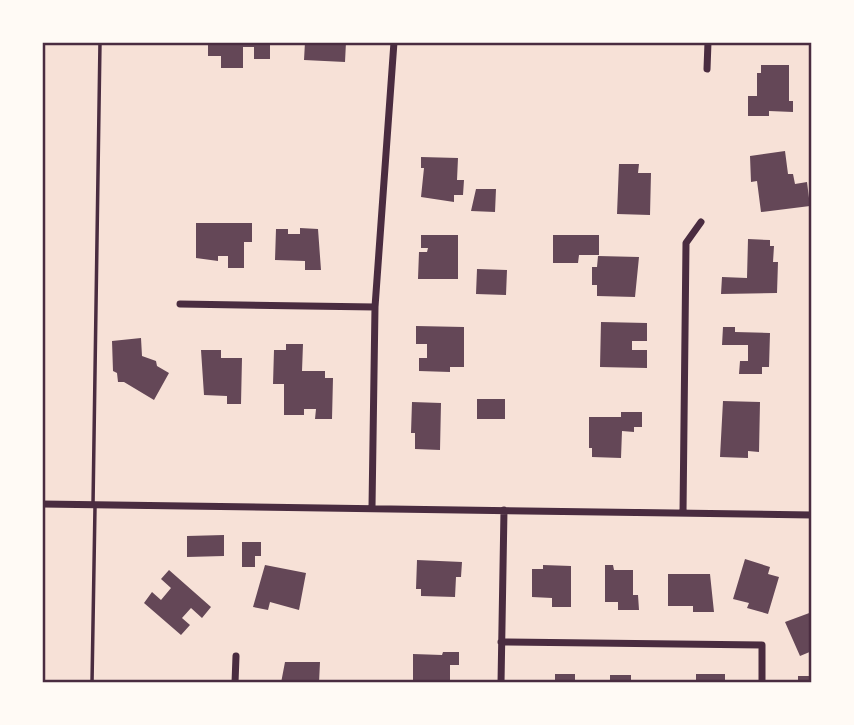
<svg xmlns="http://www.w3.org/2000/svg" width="854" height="725" font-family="'Space Grotesk',sans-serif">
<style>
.building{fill:#644757}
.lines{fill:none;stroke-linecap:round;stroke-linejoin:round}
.service{stroke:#4a2c40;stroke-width:3.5}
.minor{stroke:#4a2c40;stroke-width:7}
.neatline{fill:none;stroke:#4a2c40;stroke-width:2.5}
</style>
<rect width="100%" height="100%" fill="#f7e1d7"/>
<path class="building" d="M208,42H270V59H254V47H243V68H221V56H208Z
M305,42H346L345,62L304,60Z
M761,65H789V101H793V112L769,111V116H748V96H757V73H761Z
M785,151L788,174H793L795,184L807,182L810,206L761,212L757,181L751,182L750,156Z
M421,157L458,158L457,180H464L463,195H454V202L421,197L424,168H421Z
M619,164H639L638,173H651L650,215L617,214Z
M476,189H496L495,212L471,211Z
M196,223H252V242H244V268H228V256H218V261L196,258Z
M300,228L318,229L321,270H305V261L275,260L276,229H288V234H300Z
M421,235H458V279H418L419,252H427L428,248H421Z
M553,235H599V255H579L578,263H553Z
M748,239L770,240V246H774L773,262H778L777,293L721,294L722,277L747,278Z
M598,256L639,257L635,297L597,296V285H592V267H597Z
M477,269L507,270L506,295L476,294Z
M601,322L647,323V341H632V350H647V368L600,367Z
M416,326L464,327V367H450V372L419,371V358H427V344H416Z
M723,327H735V332L770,333L769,367H762V374H739L740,361H748V345H722Z
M141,338L142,356L156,361L157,366L169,373L154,400L124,382H118L117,373L113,371L112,341Z
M286,344H303L302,371H325V378H333L332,419H315L316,409H304V415H284V384H273L274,350H286Z
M201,350H221V358H242L241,404H227V396L204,395Z
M477,399H505V419H477Z
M723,401L760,402L759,452L748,451V458L720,457Z
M412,402L441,403L440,450L415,449V433H411Z
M621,412H642V427H634V432L622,431L621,458L592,457V448H589V417H621Z
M224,535V556L187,557V536Z
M242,542H261V556H255V567H242Z
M745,559L770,567L768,574L779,577L768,614L747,608L749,603L733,599Z
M417,560L462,562L461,577H456L455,597L421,596V589H416Z
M265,565L306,573L299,610L270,602L268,610L253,607Z
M543,565L571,566V607H552V598L532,597V569H543Z
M605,565H613L614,570H633V595H638L639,610H618V602H605Z
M169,570L211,607L202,618L191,608L182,618L190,625L181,635L144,603L152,592L161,600L171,588L161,579Z
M668,574H710L714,612H693V606H668Z
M812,612V651L800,656L785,622Z
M443,652H459V665H450V683H413V654L442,655Z
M285,662H320L319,683H281Z
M555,674H575V683H555Z
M696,674H725V683H696Z
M610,675H631V683H610Z
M798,676H812V683H798Z"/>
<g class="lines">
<path class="service" d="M93,505L100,42
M92,683L95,507"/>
<path class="minor" d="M707,69L708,42
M180,304L375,307
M42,504L812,515
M372,507L375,307L394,42
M683,513L686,243L701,222
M501,642L762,645V683
M235,683L236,656
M501,683L504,510"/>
</g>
<rect width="854" height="725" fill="none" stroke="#fffaf5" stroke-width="88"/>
<rect x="44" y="44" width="766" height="637" class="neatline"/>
</svg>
